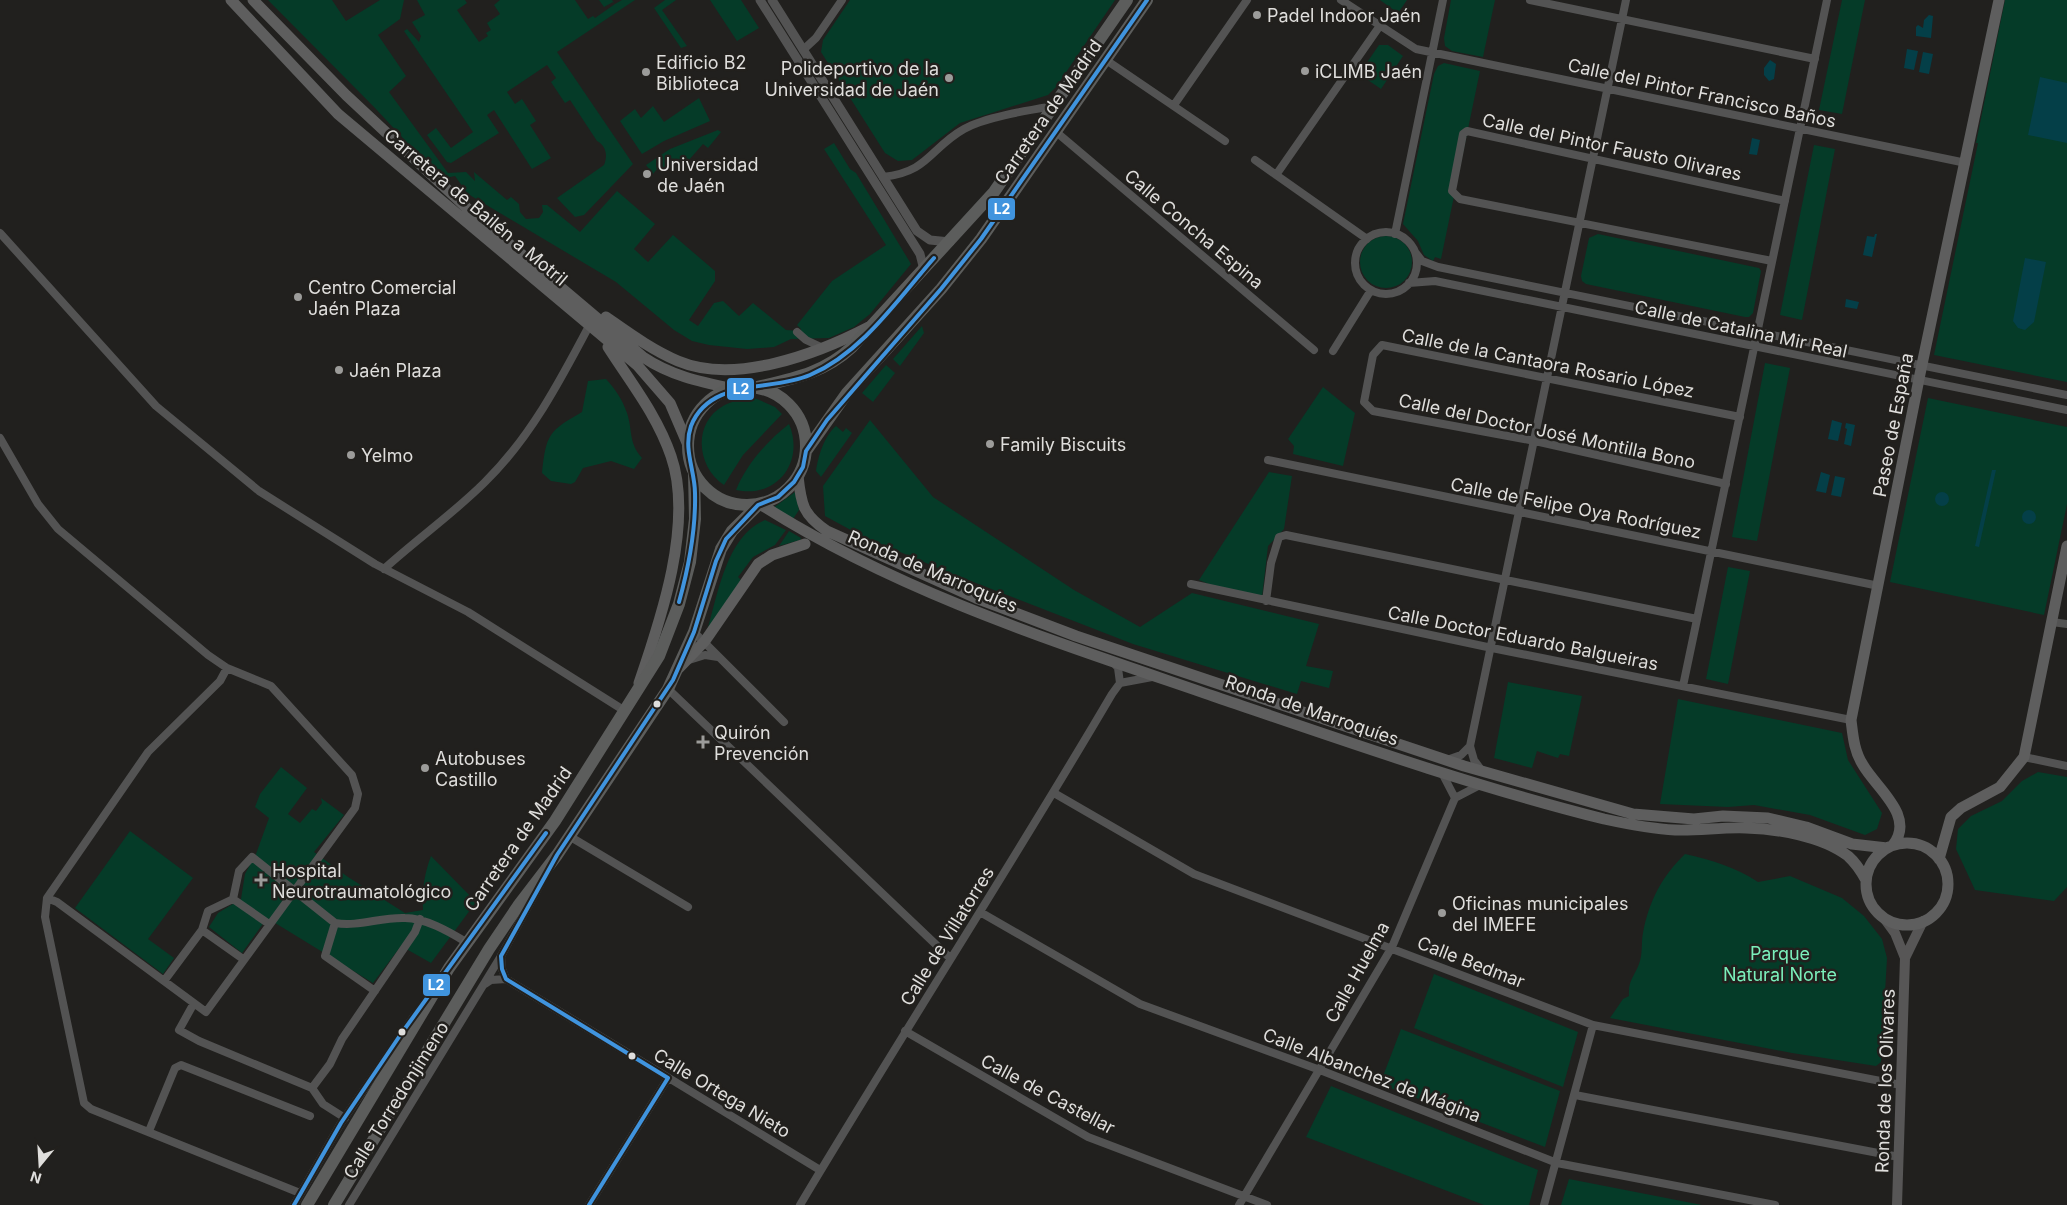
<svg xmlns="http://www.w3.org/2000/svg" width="2067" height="1205" font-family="Inter,sans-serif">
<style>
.green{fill:#053b28}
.water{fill:#043f48}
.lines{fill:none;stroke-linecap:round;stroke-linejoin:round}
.minor{stroke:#535353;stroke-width:8}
.tertiary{stroke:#535353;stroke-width:9}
.secondary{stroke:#575656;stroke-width:10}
.primary{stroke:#5e5e5e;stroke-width:11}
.trunk{stroke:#5c5d5c;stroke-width:12}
.bus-1-casing{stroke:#22201d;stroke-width:8}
.bus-1{stroke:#4094de;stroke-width:4}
.poi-dot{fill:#9c9c9a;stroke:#22201d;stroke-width:2}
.bus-dot{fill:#dfdedc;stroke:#22201d;stroke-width:2}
.labels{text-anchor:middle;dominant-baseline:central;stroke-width:5;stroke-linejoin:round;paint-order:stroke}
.poi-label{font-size:18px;fill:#dfdedc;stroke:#22201d;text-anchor:start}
.street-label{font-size:18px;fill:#dfdedc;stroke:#22201d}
.park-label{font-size:18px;fill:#7befbb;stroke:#22201d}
.line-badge{stroke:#22201d;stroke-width:2}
.badge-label{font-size:14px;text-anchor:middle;font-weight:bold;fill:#fff}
</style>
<rect width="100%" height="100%" fill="#21201e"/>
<path class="green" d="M268,0H332L346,21L380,0H404L400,19L378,35L406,76L389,92L448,173L466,172L475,181L474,172L507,200L511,197L519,204L520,212L526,219L539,218L543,212L542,205H547L580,232L617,191L655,224L634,249L648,262L673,235L715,271V281L689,320L698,326L714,303L723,301L739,316L753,303L786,330L800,331L801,329L797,325L832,281L886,245L824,149L834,143L850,169L856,173L911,264L870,314L854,327L829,338L791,339L774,347L747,349L709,345L692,341L674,330L616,282L468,194L455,176L441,179L375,108Z
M417,0H465L467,3L457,10L479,42L488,36L486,33L491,30L487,23L500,14L494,5L500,0H575L588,19L593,16L595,18L615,4L613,2L604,7L599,0H612L615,4L622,0H635L557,52L633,164L584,215L575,217L557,198L604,165C608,155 606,146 597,141L570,100L565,103L551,82L556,78L547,65L507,92L515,104L522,99L536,121L530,125L551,158L532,169L494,110L487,115L499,133L451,163L447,162L427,135L436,128L451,148L473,132L404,31L407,29L419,42L421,36L412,22L425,15Z
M665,0H676L662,10L687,46L681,48L654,8Z
M710,0H741L759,28L737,41Z
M850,0H1115L1056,87L1048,95L960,123L912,160L898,161L885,153L821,52L823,40Z
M1380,0H1407L1398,13Z
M1451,0H1495L1483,57L1452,51L1445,46L1444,38Z
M1842,0H1865L1842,114L1819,110Z
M2005,0H2067V382L1934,355L1978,143H1976Z
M1379,45H1388L1403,56L1381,89L1359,74Z
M1444,63L1480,71L1441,259L1435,257L1433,261L1424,255L1418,241L1403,224L1434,74L1438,66Z
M699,98L710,121L664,141L642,154L620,121L635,109L641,118L653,106L664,122Z
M718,130L721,132L708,148L703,144L688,161L684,157L675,167L670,163L661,173L657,169L653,174L646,165L670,149Z
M1814,145L1835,149L1802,320L1780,315Z
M1598,234L1759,268L1761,271L1753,313L1749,317H1745L1586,284L1582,281L1581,276L1589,238Z
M1360 262a26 26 0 1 1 52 0a26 26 0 1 1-52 0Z
M922,326L924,333L900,366L893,359Z
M1765,363L1790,368L1757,541L1732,537Z
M886,365L895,373L873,402L862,393Z
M606,379C616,390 622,399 627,413C633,431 628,442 642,458L634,469L611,461L583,468L575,482L571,484L551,481L542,473C546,434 549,431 582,412L588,381Z
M1323,387L1355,413L1343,466L1293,454L1294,446L1288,439Z
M1928,398L2067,427V504L2044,615L1890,582Z
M757,399L775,407L782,414L743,455L724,485C697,467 692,424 723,406C733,400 745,399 757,399Z
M870,420L933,497L1074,590L1140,627L1192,593L1319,624L1306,666L1333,671L1329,688L1301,681L1297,694L1133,644L945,571L860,535L825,516L823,486Z
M789,424C805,462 777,499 736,490C746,465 767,441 789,424Z
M836,426L843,432L846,428L852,433L821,477L816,471C818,457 824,436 836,426Z
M1269,472L1292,476L1284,529L1268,546L1262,597L1216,587L1199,580Z
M795,492L799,510L793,519L773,508Z
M765,520L786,530L775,545L753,557L738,577L741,580L707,631C718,595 726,536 765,520Z
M789,531L801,538L800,540L779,546Z
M1728,567L1750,571L1728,684L1706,679Z
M1508,682L1582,696L1569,756L1560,754L1558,758L1537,751L1532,768L1494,758Z
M1678,699L1842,733L1848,760L1882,813L1877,829L1865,835L1810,815L1754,805L1728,807L1660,804Z
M281,767L307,788L288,814L300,823L312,809L316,811L322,803L321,798L344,815L314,852L348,877L405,913L423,910C422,890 424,875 431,856L476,902L431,963L401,946L373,983L267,918L242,953L209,927L218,913L241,899L245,874L256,854L269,818L255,807L260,794Z
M2038,772L2067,777V887L2054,901L1975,890L1956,849L1958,829L1971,816L2002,801L2022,781Z
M130,831L193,878L148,939L174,958L163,974L75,908Z
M1685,854C1711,860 1736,867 1758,882L1790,876L1842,898L1864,916L1882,939L1887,958L1881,1062L1876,1066L1792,1053L1610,1018L1623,999L1629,996C1628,980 1634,977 1639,964C1643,954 1641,942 1643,933C1649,901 1662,876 1685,854Z
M1434,974L1578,1032L1563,1087L1414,1028Z
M1401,1029L1560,1091L1545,1147L1380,1084Z
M1331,1086L1538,1170L1529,1205H1484L1306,1137Z
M1569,1179L1702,1205H1561Z"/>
<path class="water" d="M1929,15L1933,16L1931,38L1916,36V27L1918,25L1923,28L1924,20Z
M1907,49L1918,51L1914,70L1904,68Z
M1923,52L1933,54L1929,74L1919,72Z
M1770,60L1776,64L1774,79L1769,81L1764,75V68Z
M2040,77L2067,83V143L2028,135Z
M1752,138L1760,140L1757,155L1749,154Z
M1875,234H1877L1872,257L1863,255L1867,236L1874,237Z
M2025,258L2046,262L2034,322L2025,330L2018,328L2013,321Z
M1846,299L1859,302L1857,309L1845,307Z
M1832,420L1842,423L1838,441L1828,439Z
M1846,423L1855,425L1851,446L1844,444L1847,429L1845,428Z
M1992,470H1996L1979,547L1975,546Z
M1821,472L1830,475L1826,493L1816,491Z
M1835,476L1845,478L1841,497L1831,495Z
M1935 499a7 7 0 1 1 14 0a7 7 0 1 1-14 0Z
M2022 517a7 7 0 1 1 14 0a7 7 0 1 1-14 0Z"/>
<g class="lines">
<path class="minor" d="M1341,0L1416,49L1966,163
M1530,0L1815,59
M803,50L816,38L842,0
M1106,60L1225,141
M1174,105L1247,0
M1055,131L1314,350
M1255,160L1367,239
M1276,175L1379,27
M883,177C929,172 930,148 964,129C985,117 1030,110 1054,106
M1355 263a31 31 0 1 1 62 0a31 31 0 1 1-62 0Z
M0,233L156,406L259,491L375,564L468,612L625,711
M1395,234L1443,0
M1415,252L1422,261L1438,267L2067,395
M1772,261L1460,199L1452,191L1463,134L1467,131L1785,201
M1409,283L1435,281L2067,410
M797,332L806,340L821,347
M1333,351L1371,290
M0,438L38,504L58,529L208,655L227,668L271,686L352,775L358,794L355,808L206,1012L57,902L47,898
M1268,460L1879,586
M1726,484L1535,441L1373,411L1364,402L1373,355L1382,345L1740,417
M384,569C417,539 454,513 485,482C530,438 560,381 589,326
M1191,584L1492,648L1851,720
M1266,601L1271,563L1279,537L1286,535L1697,619
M2052,622L2067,624
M694,632L784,722
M689,660L705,655L718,657
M1113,662L1118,668L1120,683
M227,668L220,681L148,752L47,898L45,917L84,1103L91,1109L300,1193
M1683,686L1827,0
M668,689L950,958
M2024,757L2067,766
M1447,760L1461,755L1470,746
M1482,771L1474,760L1470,746L1626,0
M1442,773L1455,798
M1054,793L1194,874L1593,1025L1901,1085
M1455,798L1480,785
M569,836L688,907
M233,899L269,924
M980,912L1140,1004L1320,1070L1557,1163L1775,1205
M335,923L325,956L375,991
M202,930L243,959
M501,956L502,969L506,979
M164,981L202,930L208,911L233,899L239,871L252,857L335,923C359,927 380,917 405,918C425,918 448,931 466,942
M485,984L491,980L506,979L820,1170
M194,1003L179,1030L199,1041L312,1088L323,1104L345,1118
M905,1031L1088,1137L1267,1205
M312,1088L330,1064L342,1039L415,932L420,919
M1575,1095L1899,1157
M149,1131L175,1068L181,1065L310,1116
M294,1205L341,1123L414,1016
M349,1205L501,956L540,885
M589,1205L668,1078
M800,1205C902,1034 1011,866 1112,694L1120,683L1152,677
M1239,1205L1392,947L1455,798
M1544,1205L1593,1025"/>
<path class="tertiary" d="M760,0L920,254L924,270
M772,0L917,231L930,240L950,242"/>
<path class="secondary" d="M1884,918L1895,933L1905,958L1897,1205
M1905,958L1923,921"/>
<path class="primary" d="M231,0L338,114L637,365L670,403L688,445
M253,0L346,95L468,209L643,357C671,376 701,382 734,389
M606,317C629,333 652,350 678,361C735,385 817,354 869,327
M608,347C631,383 657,415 671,456C694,522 661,619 639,683
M798,476C801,504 803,515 827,531L976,598L1076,636L1464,766L1633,814L1694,819L1723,816L1768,818L1806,827L1852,844L1887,848
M760,504C899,593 1059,643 1213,696C1342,740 1472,786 1604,819C1627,824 1651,829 1675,830C1698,831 1722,827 1746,828C1778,829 1822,836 1848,856C1856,863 1861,871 1866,880
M679,668L705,641L758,564L772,555L805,544
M1866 884a41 41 0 1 1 82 0a41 41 0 1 1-82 0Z
M1893,845C1916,816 1876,788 1863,765C1854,751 1853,736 1851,720L1920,374L1999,0
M1939,859L1951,817L1961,808L2000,787L2024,757L2067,546"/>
<path class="trunk" d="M688 446a59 59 0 1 1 118 0a59 59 0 1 1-118 0Z
M753,388C791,379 823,374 852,347L994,192L1127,0
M806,451L847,393L941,289L981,239L1147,0
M307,1205L449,968L555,821L659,656L679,604L690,562L695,519L694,472
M334,1205L489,949L518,906L557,855L668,689L694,632L721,549L732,531L758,505"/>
<g class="bus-1-casing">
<path id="bus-1" d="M679,602C689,566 696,531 695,493C695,471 683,449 691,426C710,378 770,392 810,375C862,353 898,299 934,258
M294,1205L341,1123L401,1034L546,833
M589,1205L668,1078L506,979L502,969L501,956L557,855L673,680L694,632L716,561L726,539L758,505L778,497L794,482L803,467L806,451L827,420L941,289L981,239L1147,0"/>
</g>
<use href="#bus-1" class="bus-1"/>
</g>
<g class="poi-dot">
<circle cx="1257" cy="15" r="5"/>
<circle cx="1305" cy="71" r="5"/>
<circle cx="646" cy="72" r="5"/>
<circle cx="949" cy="78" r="5"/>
<circle cx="647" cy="174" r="5"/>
<circle cx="298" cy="297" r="5"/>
<circle cx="339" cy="370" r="5"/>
<circle cx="990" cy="444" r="5"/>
<circle cx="351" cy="455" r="5"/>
<path d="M700.5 734.5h5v5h5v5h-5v5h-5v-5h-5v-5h5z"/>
<circle cx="425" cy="768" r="5"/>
<path d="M258.5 872.5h5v5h5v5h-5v5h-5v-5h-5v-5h5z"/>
<circle cx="1442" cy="913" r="5"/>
</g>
<g class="bus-dot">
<circle cx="657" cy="704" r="4.5"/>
<circle cx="402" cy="1032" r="4.5"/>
<circle cx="632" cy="1056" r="4.5"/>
</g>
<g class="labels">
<g class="poi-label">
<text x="1267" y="15">Padel Indoor Jaén</text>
<text x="656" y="62">Edificio B2<tspan x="656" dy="21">Biblioteca</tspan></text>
<text x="939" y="68" text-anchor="end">Polideportivo de la<tspan x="939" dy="21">Universidad de Jaén</tspan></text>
<text x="1315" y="71">iCLIMB Jaén</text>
<text x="657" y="164">Universidad<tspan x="657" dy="21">de Jaén</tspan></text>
<text x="308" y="287">Centro Comercial<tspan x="308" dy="21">Jaén Plaza</tspan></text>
<text x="349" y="370">Jaén Plaza</text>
<text x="1000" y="444">Family Biscuits</text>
<text x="361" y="455">Yelmo</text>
<text x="714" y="732">Quirón<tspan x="714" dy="21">Prevención</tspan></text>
<text x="435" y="758">Autobuses<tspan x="435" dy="21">Castillo</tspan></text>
<text x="272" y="870">Hospital<tspan x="272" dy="21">Neurotraumatológico</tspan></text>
<text x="1452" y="903">Oficinas municipales<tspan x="1452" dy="21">del IMEFE</tspan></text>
</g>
<g class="street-label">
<text transform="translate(1702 93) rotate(12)">Calle del Pintor Francisco Baños</text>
<text transform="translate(1048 112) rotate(-55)">Carretera de Madrid</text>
<text transform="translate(1612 147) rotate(12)">Calle del Pintor Fausto Olivares</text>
<text transform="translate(476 207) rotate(40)">Carretera de Bailén a Motril</text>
<text transform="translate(1194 229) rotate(40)">Calle Concha Espina</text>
<text transform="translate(1741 329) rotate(12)">Calle de Catalina Mir Real</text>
<text transform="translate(1548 363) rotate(11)">Calle de la Cantaora Rosario López</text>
<text transform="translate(1893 425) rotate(-79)">Paseo de España</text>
<text transform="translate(1547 431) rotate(12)">Calle del Doctor José Montilla Bono</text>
<text transform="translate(1576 508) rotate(11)">Calle de Felipe Oya Rodríguez</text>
<text transform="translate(933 571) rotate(23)">Ronda de Marroquíes</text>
<text transform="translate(1523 638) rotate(11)">Calle Doctor Eduardo Balgueiras</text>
<text transform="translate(1312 710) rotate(19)">Ronda de Marroquíes</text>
<text transform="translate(518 839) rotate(-55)">Carretera de Madrid</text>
<text transform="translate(947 936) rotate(-58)">Calle de Villatorres</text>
<text transform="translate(1471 962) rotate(21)">Calle Bedmar</text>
<text transform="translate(1357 972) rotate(-61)">Calle Huelma</text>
<text transform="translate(1372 1075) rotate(21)">Calle Albanchez de Mágina</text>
<text transform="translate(1885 1081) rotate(-88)">Ronda de los Olivares</text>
<text transform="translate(722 1093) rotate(31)">Calle Ortega Nieto</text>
<text transform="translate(1048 1094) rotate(28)">Calle de Castellar</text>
<text transform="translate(396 1100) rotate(-58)">Calle Torredonjimeno</text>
</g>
<g class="park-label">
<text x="1780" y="953">Parque<tspan x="1780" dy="21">Natural Norte</tspan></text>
</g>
</g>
<g class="line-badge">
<rect x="987" y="197" width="29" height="24" rx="5" fill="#4094de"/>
<rect x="726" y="377" width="29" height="24" rx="5" fill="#4094de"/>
<rect x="422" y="973" width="29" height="24" rx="5" fill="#4094de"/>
</g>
<g class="badge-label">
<text x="1002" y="214">L2</text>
<text x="741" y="394">L2</text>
<text x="436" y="990">L2</text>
</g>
<g transform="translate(40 1165) rotate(198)" stroke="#22201d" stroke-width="4" paint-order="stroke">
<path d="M0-4L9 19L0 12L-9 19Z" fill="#dfdedc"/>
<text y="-8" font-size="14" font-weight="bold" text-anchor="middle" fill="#dfdedc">N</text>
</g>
</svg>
